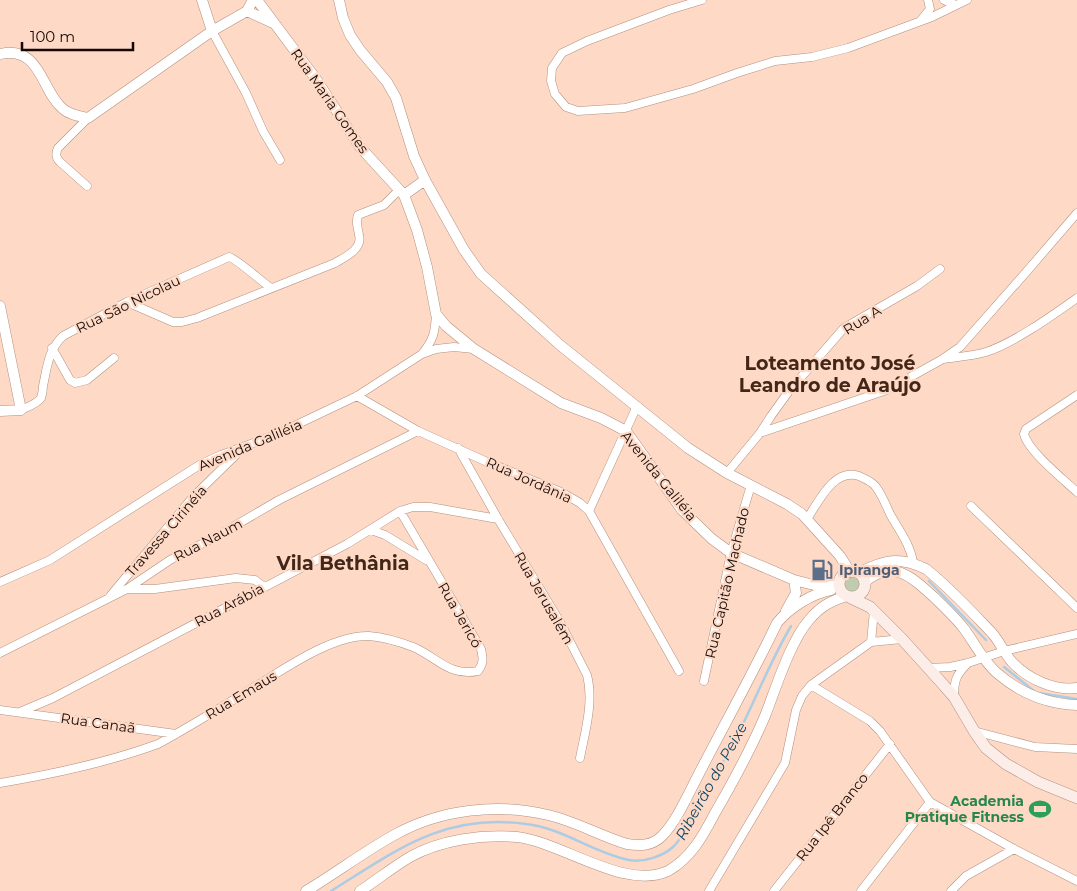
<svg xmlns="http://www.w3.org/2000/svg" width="1077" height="891" font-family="Montserrat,sans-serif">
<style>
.green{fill:#c0ccb0}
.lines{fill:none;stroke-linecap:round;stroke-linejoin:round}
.stream{stroke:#accce3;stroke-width:2.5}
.minor-casing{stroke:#b2907e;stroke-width:9}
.tertiary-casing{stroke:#b2907e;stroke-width:11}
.secondary-casing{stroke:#b2907e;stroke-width:12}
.minor{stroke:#fff;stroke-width:8}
.tertiary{stroke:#fff;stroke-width:10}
.secondary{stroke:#fcede9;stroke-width:11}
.labels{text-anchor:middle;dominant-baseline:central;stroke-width:4.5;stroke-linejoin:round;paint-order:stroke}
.street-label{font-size:14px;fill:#150904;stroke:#fed9c6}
.service-label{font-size:14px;font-weight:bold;fill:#4e5e75;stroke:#fed9c6;text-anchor:start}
.leisure-label{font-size:14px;font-weight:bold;fill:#27864d;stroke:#fed9c6;text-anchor:end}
.water-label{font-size:15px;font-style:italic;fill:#0e4565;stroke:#fed9c6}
.district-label{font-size:19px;font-weight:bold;fill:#422617;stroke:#fed9c6}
</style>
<rect width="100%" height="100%" fill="#fed9c6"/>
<path class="green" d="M841 584a10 10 0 1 1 20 0a10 10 0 1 1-20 0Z"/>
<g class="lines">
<path class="stream" d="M929,581L986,640
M1004,667L1034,691
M1039,693L1077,699
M331,891C397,850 444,813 526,824C563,828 593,853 629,860C643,863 664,856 674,846C687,832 696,811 705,794C716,774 728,755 738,734C756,698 771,660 791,626"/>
<g class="minor-casing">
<path id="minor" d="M702,0L669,10L587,41L562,53L552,68L551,81L555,94L566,107L578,111L625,108L693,89L737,73L775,61L812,57L848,48L932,17L967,0
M944,0L956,5
M921,20L930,9L928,0
M212,31L246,93L263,131L280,160
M87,186L60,162C56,158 55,154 58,148L88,118
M127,302L173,322H182L197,318L335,263C345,257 363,249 359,235C358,227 355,223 358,215L384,205L399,190
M52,348L70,380L75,383L87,380L114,358
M422,354C434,339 435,332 436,314
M943,359C957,357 973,356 986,352C1014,343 1053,315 1077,298
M1077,395L1026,429L1024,434C1028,451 1063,479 1077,492
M357,396L418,431L485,461L561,492L580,503L589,511L679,671
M21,410C27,407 37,404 41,398C42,395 43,390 43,386C47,368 48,350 63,336L127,302L229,257C237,259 262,282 271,288
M760,433L771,416L789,391L844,328L917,286L940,269
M458,448L498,519L560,622L587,675C594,702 585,732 580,758
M727,473L760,433L887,390L941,360L960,347L1028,270L1077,213
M971,506L1077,608
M589,511L637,406
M807,519C818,503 834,467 859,476C865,479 872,481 876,487C882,495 886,505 890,514C899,530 910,544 913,562
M371,530L385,535L426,560
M0,582L50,560L201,464L221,455L275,435L357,396L422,354L436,349L454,347L474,349
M127,589H155L236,578L255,580L264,587
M111,595L193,497L242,449
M871,642L874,611
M0,653L127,589L170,560L219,535L279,500L418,431
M929,668L950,667L968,663L1004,651L1077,634
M704,681L731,553L751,485
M811,685L870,721L880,731L930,802L1014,849L1077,881
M954,697C954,680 956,675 968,663
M0,710L176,734
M20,712L53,698L347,544L400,511L413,507H430L498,519
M974,731L1035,747L1077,749
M0,783C54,774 106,763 158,744C191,726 223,706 256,686C286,668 332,635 369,636C382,637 400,642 413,647C437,657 449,677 478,671C484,663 483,658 481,649L400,511
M709,891L785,763L796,710L802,696L811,685L871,642L902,639
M774,891L890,744
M861,891L930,802
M951,891L966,876L1014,849"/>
</g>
<g class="tertiary-casing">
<path id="tertiary" d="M202,0L212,31
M257,0L316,79L360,147L404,195L417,230L427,267L436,314L446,326L474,349L561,403L601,418L626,431L682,510L712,539L731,553L794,580L822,587L839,585
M339,0L343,18L350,35L360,50L387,82L396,98L414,156L425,180L464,250L481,274L560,345L688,448L727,473L787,504L802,514L840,556L850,572
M247,11L273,23
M0,54C41,45 41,91 63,109C70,115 79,116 88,118L212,31L247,11L253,0
M404,195L425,180
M0,306L21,410L0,411
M858,573C884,560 899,556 926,569C950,588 971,611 992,633C1000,642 1004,653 1012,662C1028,679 1054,691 1077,688
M865,582C893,557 914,579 936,599C946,609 957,619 965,630C975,644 984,662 997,673C1020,693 1046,704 1077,705
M786,611L796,593L794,580
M306,891C336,873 365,851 396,834C442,809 498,803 548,815C575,821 600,836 627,844C640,846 652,846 662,836C678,820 692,786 703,766C728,718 754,671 777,623C789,608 813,593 831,590
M360,891C377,880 393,867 410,857C440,840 482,834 517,837C562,842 624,891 668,871C691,858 703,836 715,813C733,782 751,749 765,716C776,688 790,642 809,620C821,606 829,602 846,596"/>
</g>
<g class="secondary-casing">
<path id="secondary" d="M839 584a13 13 0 1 1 26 0a13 13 0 1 1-26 0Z
M849,597L870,607L902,639L940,681L954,697L974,731L986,748L1006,764L1038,782L1077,798"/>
</g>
<use href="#minor" class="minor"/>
<use href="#tertiary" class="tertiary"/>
<use href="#secondary" class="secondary"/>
</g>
<defs>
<g id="fuel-bare" transform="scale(1.725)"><path d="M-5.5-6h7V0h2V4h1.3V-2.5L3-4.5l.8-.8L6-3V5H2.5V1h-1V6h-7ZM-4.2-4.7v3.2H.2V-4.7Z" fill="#5c6f8a" stroke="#fed9c6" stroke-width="2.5" paint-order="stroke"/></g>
<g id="stadium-bare" transform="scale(1.725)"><path d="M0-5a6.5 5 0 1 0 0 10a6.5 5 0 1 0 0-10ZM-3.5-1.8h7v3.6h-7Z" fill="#2e9e5b" stroke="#fed9c6" stroke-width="2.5" paint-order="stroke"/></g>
</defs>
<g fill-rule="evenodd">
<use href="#fuel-bare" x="822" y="570"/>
<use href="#stadium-bare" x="1040" y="809"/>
</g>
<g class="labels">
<g class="street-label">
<text transform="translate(330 101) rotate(55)">Rua Maria Gomes</text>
<text transform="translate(128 304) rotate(-26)">Rua São Nicolau</text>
<text transform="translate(862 320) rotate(-32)">Rua A</text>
<text transform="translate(250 445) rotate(-23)">Avenida Galiléia</text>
<text transform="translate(659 476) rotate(51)">Avenida Galiléia</text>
<text transform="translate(529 480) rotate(24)">Rua Jordânia</text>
<text transform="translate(166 531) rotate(-49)">Travessa Cirinéia</text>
<text transform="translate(208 540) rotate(-28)">Rua Naum</text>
<text transform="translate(727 583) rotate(-77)">Rua Capitão Machado</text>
<text transform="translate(544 598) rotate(60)">Rua Jerusalém</text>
<text transform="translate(229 605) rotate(-28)">Rua Arábia</text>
<text transform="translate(460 615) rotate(60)">Rua Jericó</text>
<text transform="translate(241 695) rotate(-31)">Rua Emaus</text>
<text transform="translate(98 723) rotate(8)">Rua Canaã</text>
<text transform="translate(832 817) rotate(-52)">Rua Ipê Branco</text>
</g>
<g class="service-label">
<text x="839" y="570">Ipiranga</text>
</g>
<g class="leisure-label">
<text x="1024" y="801">Academia<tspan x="1024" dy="16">Pratique Fitness</tspan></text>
</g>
<g class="water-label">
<text transform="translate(711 781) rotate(-61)">Ribeirão do Peixe</text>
</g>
<g class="district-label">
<text x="830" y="363">Loteamento José<tspan x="830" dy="22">Leandro de Araújo</tspan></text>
<text x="343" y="563">Vila Bethânia</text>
</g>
</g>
<path d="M22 42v8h111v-8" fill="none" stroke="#150904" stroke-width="2.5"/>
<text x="30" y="42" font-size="15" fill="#150904" stroke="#fed9c6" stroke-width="4" paint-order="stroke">100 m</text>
</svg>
